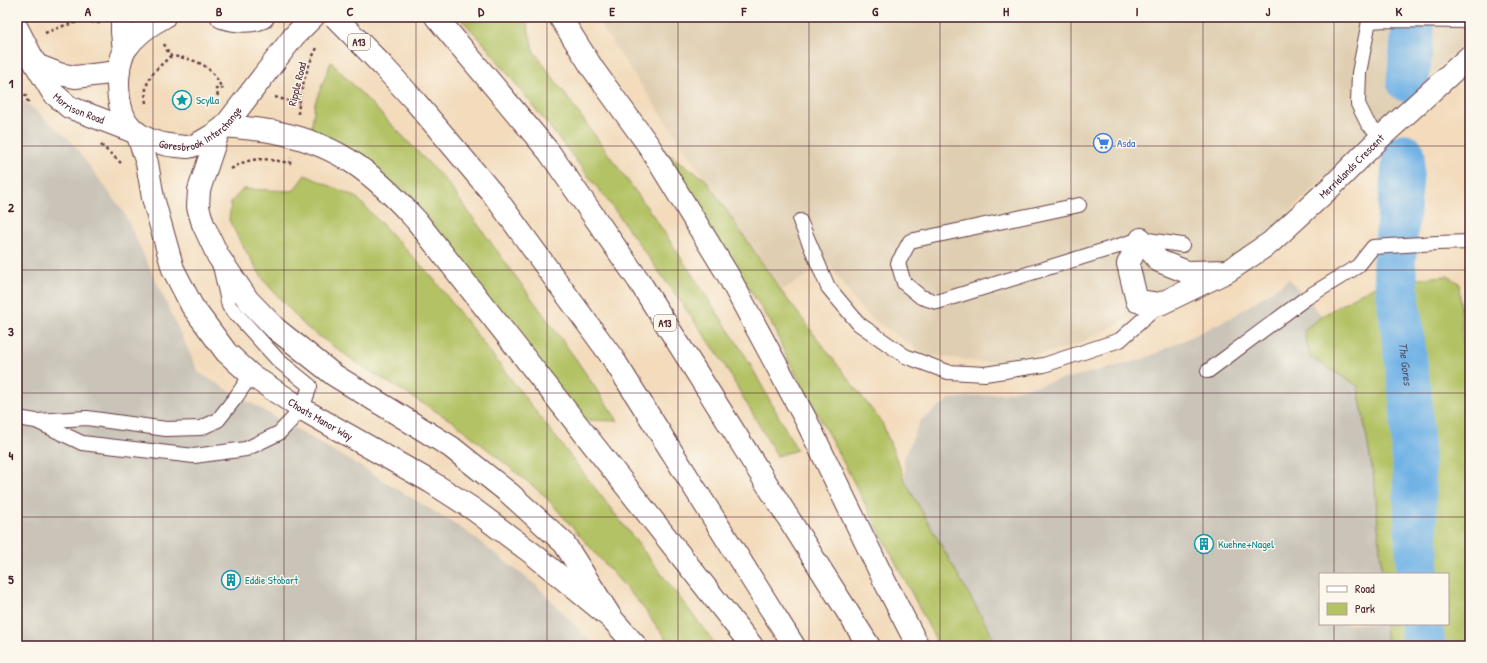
<svg xmlns="http://www.w3.org/2000/svg" width="1487" height="663" font-family="'Patrick Hand',sans-serif">
<style>
.built{fill:#dfceb1}
.industrial{fill:#c9c3b8}
.green{fill:#b3c265;stroke:#7e7048}
.lines{fill:none;stroke-linecap:round;stroke-linejoin:round}
.river{stroke:#72b3e6;stroke-width:43}
.lane-casing{stroke:#633b41;stroke-width:16}
.street-casing{stroke:#633b41;stroke-width:24}
.secondary-casing{stroke:#633b41;stroke-width:24}
.primary-casing{stroke:#633b41;stroke-width:24}
.highway-casing{stroke:#633b41;stroke-width:24}
.path{stroke:#633b41;stroke-width:2.5;stroke-dasharray:3 3;stroke-linecap:butt}
.lane{stroke:#fff;stroke-width:14}
.street{stroke:#fff;stroke-width:22}
.secondary{stroke:#fff;stroke-width:22}
.primary{stroke:#fff;stroke-width:22}
.highway{stroke:#fff;stroke-width:22}
.highway-bridge-casing{stroke:#633b41;stroke-width:24;stroke-linecap:butt}
.highway-bridge{stroke:#fff;stroke-width:22}
.grid{fill:none;stroke:#4a1f2b;stroke-width:1;stroke-opacity:0.55}
.labels{text-anchor:middle;dominant-baseline:central;stroke-width:3;stroke-linejoin:round;paint-order:stroke}
.shield{fill:#fbf7ec;stroke:#7f6065;stroke-width:1}
.shield-label{font-size:10px;font-weight:bold;fill:#4a1f2b}
.street-label{font-size:11px;fill:#4a1f2b;stroke:#fbf7ec}
.culture-label{font-size:11px;fill:#0d838f;stroke:#fbf7ec;text-anchor:start}
.shop-label{font-size:11px;fill:#366cbe;stroke:#fbf7ec;text-anchor:start}
.water-label{font-size:12px;font-style:italic;fill:#58536c;stroke:#fbf7ec}
.neatline{fill:none;stroke:#4a1f2b;stroke-width:1.5}
.grid-label{font-size:13px;text-anchor:middle;font-weight:bold;fill:#4a1f2b}
</style>
<rect width="100%" height="100%" fill="#fbf7ec"/>
<filter id="ink" filterUnits="userSpaceOnUse"><feTurbulence type="fractalNoise" baseFrequency=".025" numOctaves="2"/><feDisplacementMap in="SourceGraphic" scale="8" xChannelSelector="R" yChannelSelector="G"/><feConvolveMatrix kernelMatrix="1 2 1 2 8 2 1 2 1" color-interpolation-filters="sRGB"/></filter>
<filter id="wash" filterUnits="userSpaceOnUse"><feTurbulence type="fractalNoise" baseFrequency=".012" numOctaves="4" result="noise"/><feDisplacementMap in="SourceGraphic" scale="16" xChannelSelector="R" yChannelSelector="G"/><feGaussianBlur stdDeviation="0.9" result="paint"/><feColorMatrix in="noise" values="0 0 0 0 0 0 0 0 0 0 0 0 0 0 0 0 0 1.4 0 .05"/><feComposite in="paint" operator="in"/></filter>
<g filter="url(#wash)">
<rect width="100%" height="100%" fill="#f3dbbc"/>
<path class="built" d="M595,17H1470V37L1229,270L1069,348L988,363L924,354L863,312L828,263L781,291Z"/>
<path class="industrial" d="M17,95L70,140L123,211L199,373L368,471L467,532L537,586L595,646H17Z
M1289,279L1322,316L1304,330L1310,357L1358,386L1375,486L1382,574H1320V624H1385L1387,646H998L906,483L904,459L920,421L950,399L1006,393L1141,360L1199,333L1234,316Z"/>
<path class="green" d="M459,17H526L533,50L654,217L745,355L797,450L777,456L718,354L611,205L486,46Z
M331,62L446,181L573,355L618,421L582,420L406,200L310,138L315,103Z
M660,149L705,179L781,291L882,423L906,483L998,646H939L848,471L785,354L776,331Z
M305,175L356,197L432,277L717,646H671L642,606L544,495L455,423L360,365L306,327L265,282L241,243L229,220L231,202L243,189L293,191Z
M1448,276L1459,283L1470,427V646H1387L1385,624H1448V574H1382L1375,486L1358,386L1310,357L1304,330L1322,316L1359,294L1387,280Z"/>
<g class="lines">
<g class="river">
<path d="M1408,81L1414,17"/>
<path id="s1" d="M1404,155L1394,263L1411,403L1418,574"/>
<path d="M1421,624L1424,646"/>
</g>
</g>
</g>
<g filter="url(#ink)">
<g class="lines">
<g class="lane-casing">
<path id="lane" d="M1368,17L1369,21L1359,73L1358,104L1368,124L1382,136
M1369,21L1387,20L1466,21L1470,18
M1079,205L910,241L898,263L904,283L921,297L937,302L1141,239L1182,245
M800,221L828,287L859,324L905,356L948,372L985,374L1044,365L1120,340L1160,304
M1208,371L1306,298L1358,266L1373,247L1437,243L1470,242
M17,418L36,421L87,418L166,429L201,428L218,420L236,397L251,375
M36,421L82,443L194,456L246,449L279,433L302,409L310,386L279,361L229,306L220,266"/>
</g>
<g class="street-casing">
<g id="street">
<path id="s2" d="M17,28L36,65L53,93L69,107L137,133"/>
<path d="M36,65L59,74L75,77L119,72"/>
<path id="s3" d="M1228,271L1187,272L1159,261L1141,239L1128,264L1137,301L1160,304L1228,271L1270,243L1333,185L1382,136L1470,56"/>
</g>
</g>
<g class="secondary-casing">
<g id="secondary">
<path id="s4" d="M137,133L147,163L153,198L173,269L192,306L226,352L251,375L302,409L431,482L473,509L533,554L612,619"/>
<path d="M218,133L199,190L198,207L203,224L218,256L248,300L276,329L334,375L451,447L509,493L564,543L612,619L636,646"/>
</g>
</g>
<g class="primary-casing">
<g id="primary">
<path id="s5" d="M164,17C149,25 135,35 125,50C115,68 116,103 126,121C137,138 157,144 176,146C180,146 185,147 188,147C197,146 218,132 225,126L294,36L313,17"/>
</g>
</g>
<g class="highway-casing">
<path id="highway" d="M122,17V32L124,51
M222,17C235,21 250,23 263,17
M436,17L549,152L639,281L869,646
M560,17L593,69L649,146L728,275L806,420L884,580L918,646
M383,66L414,100L493,194L614,360L794,646
M225,126C243,128 262,129 280,133C341,146 375,175 416,220L752,646"/>
</g>
<path class="path" d="M45,33L63,26L82,21L100,23
M164,44L168,52L171,56C195,59 211,64 221,87
M25,94L27,100L30,103
M218,96L216,89L224,88
M275,97L299,104
M146,103C143,79 154,71 171,56
M298,114C300,92 306,68 317,48
M101,145L121,163
M231,169C253,155 265,159 290,163L291,158"/>
<use href="#lane" class="lane"/>
<use href="#street" class="street"/>
<use href="#secondary" class="secondary"/>
<use href="#primary" class="primary"/>
<use href="#highway" class="highway"/>
<g class="highway-bridge-casing">
<path id="highway-bridge" d="M335,17L383,66"/>
</g>
<use href="#highway-bridge" class="highway-bridge"/>
</g>
</g>
<path class="grid" d="M153,17V646M284,17V646M416,17V646M547,17V646M678,17V646M809,17V646M940,17V646M1071,17V646M1203,17V646M1334,17V574M17,146H1470M17,270H1470M17,393H1470M17,517H1470M1334,624V646"/>
<defs>
<g id="sight-ring" transform="scale(1)"><circle r="9.5" fill="#fbf7ec" stroke="#0f9aa8" stroke-width="1.5"/><path d="M0-6L1.8-2.2L6-1.7L2.9 1.2L3.7 5.4L0 3.3L-3.7 5.4L-2.9 1.2L-6-1.7L-1.8-2.2Z" fill="#0f9aa8"/></g>
<g id="supermarket-ring" transform="scale(1)"><circle r="9.5" fill="#fbf7ec" stroke="#3f7fe0" stroke-width="1.5"/><path d="M-6-5.5h2.5l.6 2H6L4.5 2H-2.5L-4.4-4H-6ZM-1.5 3.2a1.3 1.3 0 1 0 .1 0ZM3 3.2a1.3 1.3 0 1 0 .1 0Z" fill="#3f7fe0"/></g>
<g id="building-ring" transform="scale(1)"><circle r="9.5" fill="#fbf7ec" stroke="#0f9aa8" stroke-width="1.5"/><path d="M-4-6H4V6H1V3H-1V6H-4ZM-2.5-4.3h1.7v1.8h-1.7ZM.8-4.3h1.7v1.8H.8ZM-2.5-1h1.7V.8h-1.7ZM.8-1h1.7V.8H.8Z" fill="#0f9aa8"/></g>
</defs>
<g fill-rule="evenodd">
<use href="#sight-ring" x="182" y="100"/>
<use href="#supermarket-ring" x="1103" y="143"/>
<use href="#building-ring" x="1204" y="544"/>
<use href="#building-ring" x="231" y="580"/>
</g>
<g class="labels">
<g class="shield">
<rect x="348" y="34" width="22" height="16" rx="3"/>
<rect x="654" y="315" width="22" height="16" rx="3"/>
</g>
<g class="shield-label">
<text x="359" y="42">A13</text>
<text x="665" y="323">A13</text>
</g>
<g class="street-label">
<text transform="translate(297 84) rotate(-76)">Ripple Road</text>
<text stroke="none"><textPath href="#s2" startOffset="105">Morrison Road</textPath></text>
<text stroke="none"><textPath href="#s5" startOffset="213">Goresbrook Interchange</textPath></text>
<text stroke="none"><textPath href="#s3" startOffset="427">Merrielands Crescent</textPath></text>
<text stroke="none"><textPath href="#s4" startOffset="356">Choats Manor Way</textPath></text>
</g>
<g class="culture-label">
<text x="196" y="100">Scylla</text>
<text x="1218" y="544">Kuehne+Nagel</text>
<text x="245" y="580">Eddie Stobart</text>
</g>
<g class="shop-label">
<text x="1117" y="143">Asda</text>
</g>
<g class="water-label">
<text stroke="none"><textPath href="#s1" startOffset="210">The Gores</textPath></text>
</g>
</g>
<rect width="1487" height="663" fill="none" stroke="#fbf7ec" stroke-width="44"/>
<rect x="1319" y="573" width="130" height="52" fill="#fbf7ec" stroke="#b4a19f"/>
<rect x="1327" y="586" width="20" height="6" fill="#ffffff" stroke="#b4a19f"/>
<text x="1355" y="593" font-size="12" fill="#4a1f2b">Road</text>
<rect x="1327" y="603" width="20" height="12" fill="#b3c265" stroke="#b4a19f"/>
<text x="1355" y="613" font-size="12" fill="#4a1f2b">Park</text>
<rect x="22" y="22" width="1443" height="619" class="neatline"/>
<g class="grid-label">
<text x="88" y="16">A</text>
<text x="219" y="16">B</text>
<text x="350" y="16">C</text>
<text x="481" y="16">D</text>
<text x="612" y="16">E</text>
<text x="744" y="16">F</text>
<text x="875" y="16">G</text>
<text x="1006" y="16">H</text>
<text x="1137" y="16">I</text>
<text x="1268" y="16">J</text>
<text x="1399" y="16">K</text>
<text x="11" y="88">1</text>
<text x="11" y="212">2</text>
<text x="11" y="336">3</text>
<text x="11" y="460">4</text>
<text x="11" y="584">5</text>
</g>
</svg>
